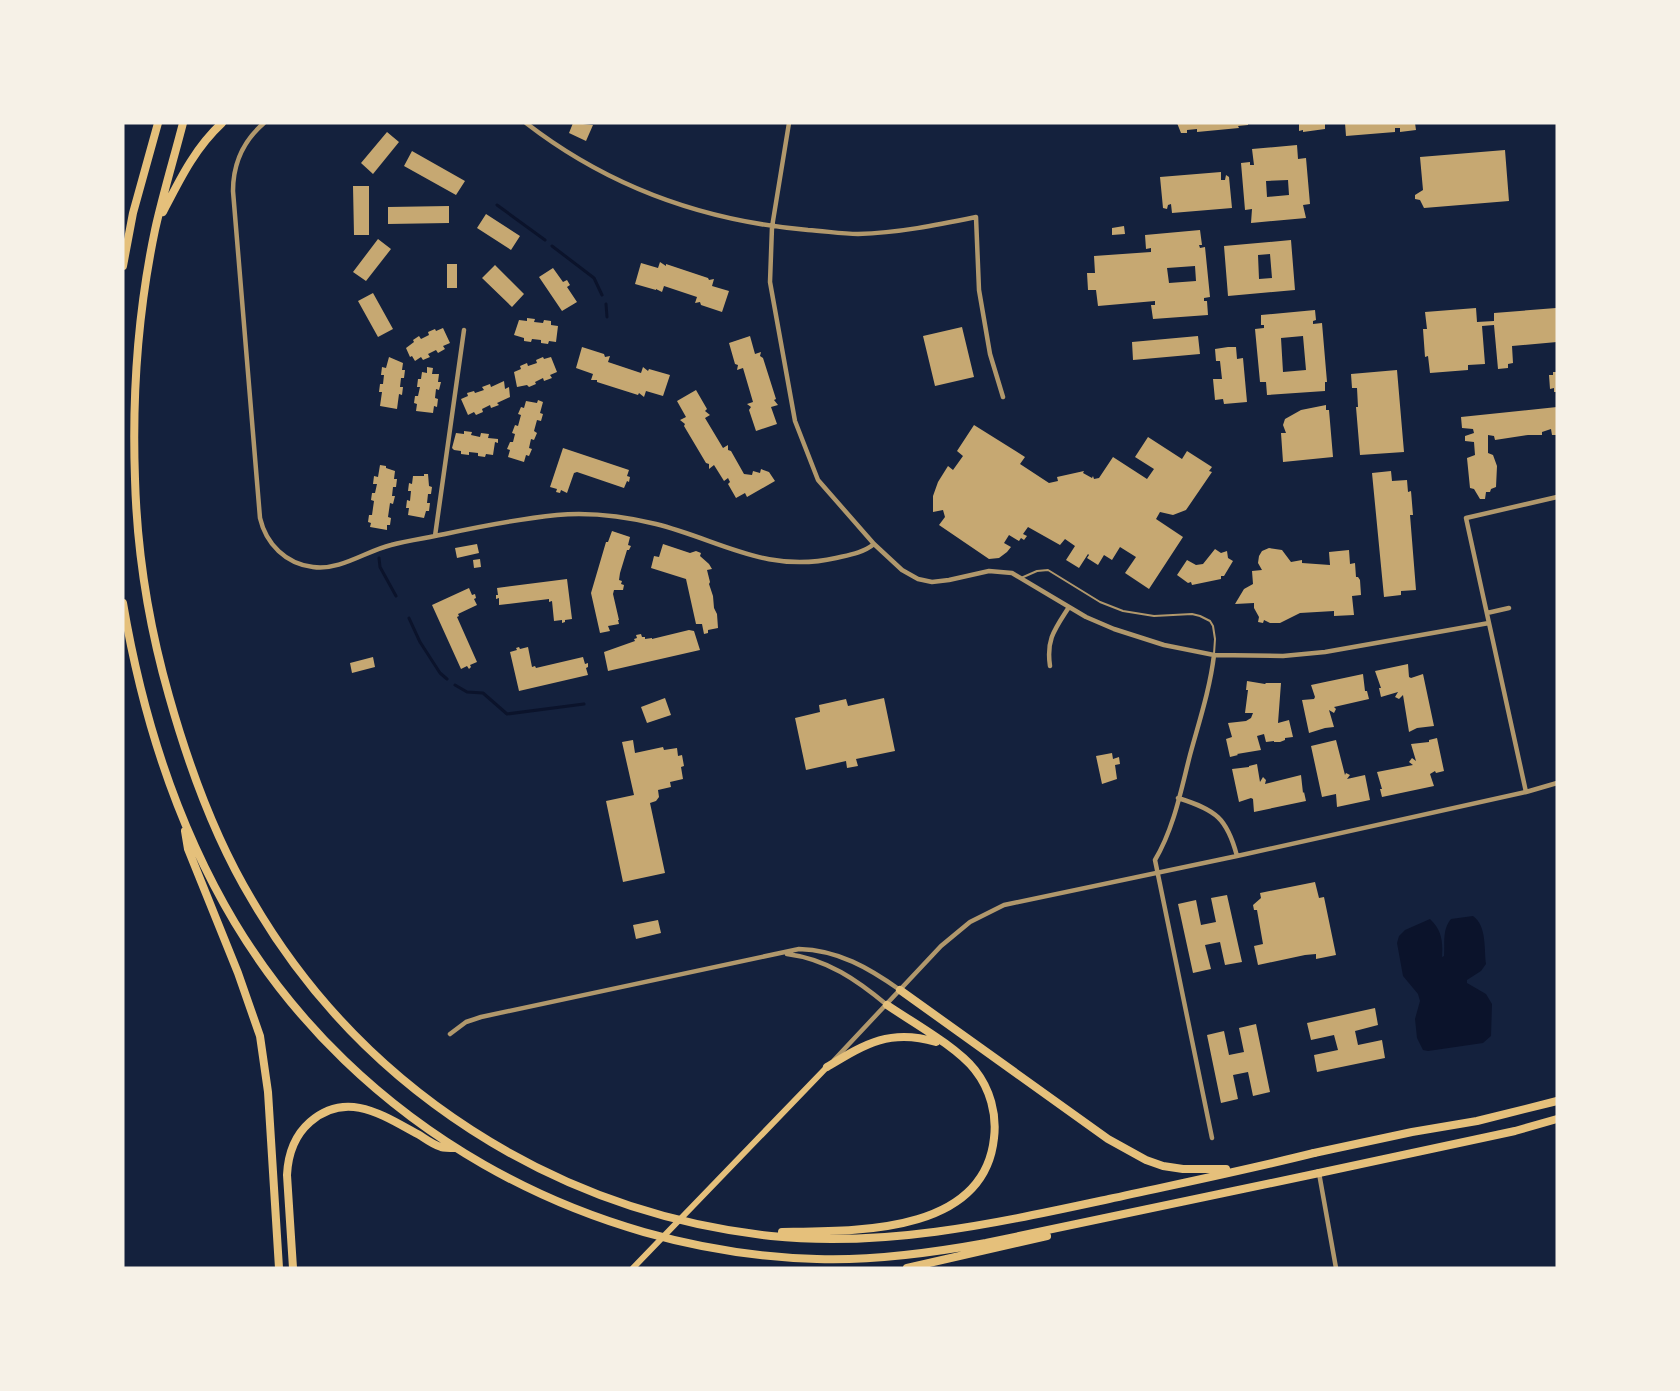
<svg xmlns="http://www.w3.org/2000/svg" width="1680" height="1391" font-family="Literata,serif">
<style>
.water{fill:#0b132b}
.lines{fill:none;stroke-linecap:round;stroke-linejoin:round}
.stream{stroke:#0b132b;stroke-width:3}
.building{fill:#c6a872;fill-rule:evenodd}
.service{stroke:#b1986c;stroke-width:2}
.minor{stroke:#b1986c;stroke-width:4.5}
.secondary{stroke:#e5c07b;stroke-width:6}
.trunk{stroke:#e5c07b;stroke-width:8}
.motorway{stroke:#e5c07b;stroke-width:8}
</style>
<rect width="100%" height="100%" fill="#14213d"/>
<path class="water" d="M1473,916C1487,926 1484,949 1486,964L1481,971L1467,980V983L1486,994L1492,1004L1491,1036L1483,1043L1428,1051L1423,1050L1417,1038L1415,1019L1420,1001L1418,994L1403,976L1397,943L1399,936L1405,930L1430,919C1442,930 1443,942 1442,957L1444,956C1445,942 1442,930 1451,919Z"/>
<g class="lines">
<path class="stream" d="M497,205L545,240
M552,246L594,278L602,295
M606,304L607,317
M379,558L380,567L396,596
M409,618L420,642L440,673L447,679
M455,685L467,692L483,693L507,714L584,704"/>
</g>
<path class="building" d="M573,123L593,125L586,141L569,133Z
M1177,123H1248V125L1238,126L1239,128L1197,132V129L1187,130V133H1181Z
M1299,123H1325V129L1303,132V130L1299,131Z
M1345,123H1415L1416,130L1400,132V128H1395V132L1346,136Z
M387,132L399,142L373,174L361,163Z
M1297,145L1298,159L1306,158L1310,204L1303,205L1306,218L1251,223L1252,209L1245,210L1241,163L1250,162V165H1254L1252,149ZM1288,180L1289,195L1267,197L1266,181Z
M1505,150L1509,201L1424,208L1420,200L1415,199V195L1423,190L1420,157Z
M412,151L465,181L456,195L404,166Z
M1221,172V180H1225L1226,175L1229,177L1232,208L1172,213L1171,204L1168,205L1167,209L1163,208L1160,177Z
M353,186H369V235H354Z
M449,206V223L388,224V207Z
M486,214L520,236L511,250L477,228Z
M1124,226L1125,234L1112,235V228Z
M1200,230L1202,245H1199L1200,248L1205,247L1210,297L1204,298V301H1207L1208,315L1153,319L1151,305H1155V301L1098,306L1096,290H1088L1087,273H1095L1094,256L1151,252V248L1146,249L1145,235ZM1195,266L1196,281L1169,283L1167,268Z
M378,239L391,249L366,281L353,272Z
M1291,240L1295,290L1228,296L1224,246ZM1270,254L1272,278L1259,279L1258,255Z
M660,262L666,266V264L708,278L709,280L714,279L712,286L729,291L722,312L701,305L700,302L695,303L697,297L664,286L662,292L656,289V290L635,284L641,263L658,268Z
M447,264H457V288H447Z
M495,265L524,294L512,307L482,278Z
M553,268L563,282L567,280L570,285L567,287L577,302L562,311L539,277Z
M373,293L393,329L378,337L358,301Z
M1476,308L1477,322L1494,321V313L1556,308L1557,342L1512,346L1513,363L1508,364V368L1498,369L1494,325L1482,326L1485,364L1468,365V370L1430,373L1428,356L1425,357L1423,329H1427L1425,312Z
M1315,310L1316,320L1313,321V324L1322,323L1327,382H1325V391L1267,395L1266,382H1260L1255,329L1264,328V325H1261V315ZM1303,336L1306,370L1283,372L1281,338Z
M527,318L535,319L534,322L543,323L544,320L551,321V325L558,326L556,342L549,341L548,344L541,343V340L532,339L531,342L524,341V338L514,335L519,320L527,321Z
M962,327L974,377L935,386L923,336Z
M443,328L450,343L443,346L445,349L438,353L436,350L428,354L430,357L423,360L421,357L415,361L412,356L410,357L406,348L414,342L413,340L419,336L421,339L429,335L428,332L435,329L436,331Z
M750,336L755,354L761,352L760,356L763,358L776,399L774,400L778,405L771,407L777,424L756,431L749,410L751,407L747,404L753,402L743,368L737,370L738,365L735,364L729,343Z
M1198,336L1200,354L1133,360L1132,342Z
M582,347L604,354L605,357L610,356L608,362L641,373L643,367L648,371L649,369L670,375L663,396L646,391L644,397L639,393L638,395L597,382V380H591L593,374L576,368Z
M1228,347H1236L1237,359L1243,358L1247,402L1224,404L1223,399L1215,400L1213,379H1222L1220,361H1216L1215,349Z
M389,357L403,363L402,370H405L404,378H401L400,387H403L402,395L399,394L397,409L380,406L382,392H379L380,384H383L384,375H381L382,367L386,368Z
M543,357L544,359L551,357L557,372L550,375L552,378L544,381L543,378L535,382L536,384L529,387L527,385L517,387L514,372L521,369L520,366L527,363L528,366L537,363L536,360Z
M427,367L433,368L432,374H439L438,382H441L439,390L436,389L435,398L438,399L437,407L434,406L433,413L416,411L417,404L414,403L415,396H418L420,387H417L418,379H421L422,372L427,373Z
M1397,370L1404,452L1360,455L1356,407H1358L1357,388H1352L1351,374Z
M1553,372H1557V392H1554V388L1550,389L1549,375H1553Z
M504,381L505,389L509,387L510,397L497,403L499,405L491,408L490,405L482,409L483,412L476,415L474,412L468,415L461,399L468,396L467,393L474,391L475,393L484,390L482,387L490,384L491,387Z
M696,390L707,409L705,411L710,415L705,418L723,448L728,445V450L731,451L744,474L752,475L753,471L760,473L761,469L769,472L775,481L747,497L745,493L736,498L728,484L730,482L728,478L724,481L714,465L709,469V464L706,463L684,426L685,424L680,420L686,417L677,401Z
M538,400L543,402L540,413L543,414L541,421L537,420L534,431L537,433L534,440L531,439L529,448L532,449L529,456L526,455L524,462L508,457L510,450L507,449L510,442H513L515,434L512,433L515,425L518,426L521,415L518,414L521,407L524,408L526,401L537,403Z
M1326,405V410H1329L1333,457L1283,462L1281,433H1286L1283,425L1285,419L1301,410Z
M1557,407V435H1552L1551,429L1542,432V435H1528L1495,440L1494,436L1488,435V453L1493,455L1497,466L1496,487L1491,489L1490,492H1486L1485,499H1480L1474,489L1470,488L1467,458L1475,455L1474,442L1465,441V436L1474,433L1473,429L1462,428L1461,417Z
M974,425L1025,457L1020,464L1049,483L1058,481L1057,477L1084,471L1083,473L1092,478L1093,476L1094,479L1099,478L1113,457L1147,479L1154,469L1135,457L1148,437L1182,459L1187,451L1212,467L1209,471L1212,472L1186,510L1173,515L1160,512L1156,519L1183,537L1149,589L1125,573L1136,557L1120,547L1112,560L1104,555L1098,565L1087,558L1089,555L1088,554L1079,568L1066,560L1075,546L1065,539L1060,545L1028,527L1023,534L1027,536L1024,540L1021,538L1019,541L1009,535L1004,543L1011,547L1007,552L999,558L989,559L939,525L945,517L943,510L933,512V496L938,482L948,466L953,470L963,456L957,451Z
M464,431L472,432L471,435L480,437L481,433L489,434L488,438L498,439V443L495,442L493,455L486,454L485,457L478,456V453L469,452V455L461,454V451L454,450L452,448L456,433L464,434Z
M563,448L629,470L627,476L630,477L629,482L627,481L624,488L577,472L574,473L567,493L561,490L560,493L556,492L557,489L550,487Z
M380,465L386,466V468L395,471L394,479H397L396,487H393L392,496H395L393,504L390,503L388,517L391,518L390,525H387V530L370,527L371,523L368,522L369,515H372L374,501L371,500L372,493H375L377,484H373L374,476L378,477Z
M1391,471L1392,481L1407,480L1408,492L1411,491L1413,515H1410L1416,590L1401,591V595L1384,597L1372,473Z
M424,474H428L429,486L432,487L431,494H428L427,503H430L429,511H426L424,518L408,515L409,508H406L407,500L410,501L411,491H408L409,483L412,484L413,476H424Z
M612,531L630,537L628,545L631,546L629,550H627L620,573L619,580L622,581L621,584L624,585L623,590H614L613,594L619,620H618L619,624L608,626L610,631L600,633L591,593L606,542H608Z
M477,544L479,553L457,558L455,548Z
M663,544L690,553L696,551L701,553L700,556L709,564L712,569L707,570L710,582L709,584L713,596L714,608L717,614L718,628L708,630V633L704,634L702,624H696L686,579L651,568L654,556L659,557Z
M1269,548L1282,550L1291,562L1302,560V563L1330,565L1329,552L1349,550L1350,564L1355,563L1356,577H1358L1360,580L1361,595L1352,596L1354,615L1334,616V611L1300,613L1280,623H1270L1264,620L1263,623L1258,622L1259,617L1254,608V603L1235,604L1244,589L1253,584L1252,571L1262,570L1258,563L1259,556L1262,551Z
M1215,549L1221,553L1227,551L1228,558L1233,561L1224,576H1221V579L1192,585L1191,582L1188,583L1177,575L1187,560L1196,565L1203,564Z
M480,559L481,567L474,568L473,560Z
M567,579L572,619L565,620V622L562,623V620L554,621L552,601L549,602V599L499,605V598L496,599V595H498L497,588Z
M469,588L472,595L475,594L476,598L474,599L477,605L458,614L459,616L457,617L477,662L470,665L471,667L469,669L467,666L461,669L432,605Z
M689,630L694,631L700,650L608,671L604,652L635,641L634,639L637,638L636,635L641,634L642,637H645V639L652,638V639Z
M519,647L520,649L528,647L532,667L535,666L536,668L583,657L585,664L588,663V667L586,668L588,675L519,691L510,652L517,650L516,648Z
M373,657L375,667L352,673L350,663Z
M1408,664L1409,677L1411,678L1423,674L1434,726L1417,728L1409,732L1403,695L1399,699L1395,697L1398,692L1381,697L1379,688H1381L1375,671Z
M1363,674L1365,691H1367L1369,699L1334,707L1336,709L1334,713L1329,710L1334,727L1325,728L1309,733L1302,700L1314,699L1315,697L1311,685Z
M1247,681L1265,684L1266,683H1281L1278,723L1289,720L1293,737L1285,738V740L1280,742H1274V741L1266,742L1264,734L1257,736L1261,750L1237,754L1238,755L1230,757L1226,739L1232,737L1228,723L1246,721L1251,718L1253,713H1245L1248,690H1246Z
M665,698L671,715L647,723L641,707Z
M884,698L895,751L856,759L858,766L847,768L846,761L806,770L795,718L820,712L819,705L846,699L848,706Z
M1437,738L1444,771L1436,773L1435,771L1430,774L1434,786L1382,797L1380,789H1382L1377,772L1413,765L1409,762L1412,758L1416,761L1411,744L1429,742V740Z
M633,740L635,753L663,747L664,750L677,748L678,756L682,755L684,766L681,767L683,779L670,782L671,787L658,790L659,797L656,801L650,803L665,873L623,882L606,801L634,795L622,742Z
M1336,740L1345,775L1346,773L1350,775L1347,779L1365,775L1370,800L1337,807L1336,794L1322,797L1311,746Z
M1112,753L1113,759L1119,757L1120,764L1115,765L1117,779L1102,784L1096,756Z
M1257,764L1260,782L1263,777L1266,780L1265,784L1301,775L1303,793L1304,792L1306,801L1254,812L1253,799L1251,798L1239,802L1232,769L1249,767V766Z
M1315,882L1319,898L1324,897L1336,955L1316,959V954L1305,955L1258,965L1254,946L1263,944L1257,910H1254L1253,905L1261,898L1260,893Z
M1227,895L1242,962L1225,965L1220,942L1205,945L1211,969L1193,973L1178,904L1196,900L1201,925L1216,922L1211,898Z
M658,920L661,933L636,939L633,925Z
M1375,1008L1378,1025L1355,1031L1358,1045L1382,1040L1385,1058L1317,1072L1314,1055L1338,1050L1334,1035L1311,1040L1307,1023Z
M1256,1024L1270,1092L1253,1096L1248,1072L1233,1075L1238,1099L1221,1103L1207,1035L1224,1031L1229,1055L1244,1052L1239,1028Z"/>
<g class="lines">
<path class="service" d="M1021,578L1037,571L1048,570L1100,602L1123,611L1154,616L1192,614L1200,616L1210,621L1213,626L1215,639L1214,654"/>
<path class="minor" d="M264,123C243,141 233,164 233,191L260,518C266,544 286,564 313,567C340,571 366,551 391,545C409,540 427,538 445,534C482,526 519,519 557,515C590,512 623,516 656,524C720,540 766,574 836,558C849,555 863,553 874,544
M526,123C610,188 703,221 808,230C825,231 842,234 858,234C898,233 937,225 976,217L979,290L990,354L1003,397
M789,123L772,227L770,282L795,421L818,480L874,544L902,570L918,579L932,582L949,580L989,571L1012,573L1086,617L1114,629L1164,645L1214,655L1283,656L1325,652L1489,623
M435,536L464,330
M1487,613L1509,608
M1050,666C1046,639 1055,629 1069,607
M1526,792L1466,518L1557,497
M1178,798C1216,810 1227,818 1237,856
M787,954C827,959 857,980 887,1005
M450,1034L466,1022L481,1017L799,949C838,950 869,968 900,990
M834,1060L941,946L970,922L1004,905L1237,856L1526,792L1557,783
M1212,1138L1155,860C1174,828 1181,790 1190,755C1199,722 1210,689 1214,655
M1319,1173L1336,1268"/>
<path class="secondary" d="M633,1268L827,1067"/>
<path class="trunk" d="M1314,1153L1412,1132L1477,1121L1557,1101
M1319,1173L1515,1131L1557,1119"/>
<path class="motorway" d="M183,123C174,158 163,194 155,230C138,311 132,396 135,479C137,552 149,626 169,696C189,767 214,837 252,900C362,1089 554,1212 771,1236C886,1248 997,1223 1109,1199C1177,1184 1246,1170 1314,1153
M163,212C180,179 195,148 222,123
M123,266L133,213L158,123
M123,603C142,715 177,826 235,923C357,1126 582,1252 817,1259C874,1261 931,1253 986,1243L1319,1173
M185,831L188,849L238,973L260,1036L268,1092L279,1268
M900,990L1108,1139L1146,1160L1163,1166L1183,1169H1226
M827,1067C865,1044 890,1028 936,1042
M782,1232C854,1231 984,1235 994,1138C997,1114 990,1089 975,1070C957,1047 912,1022 887,1005
M293,1268L287,1175C288,1154 294,1136 310,1122C348,1089 385,1117 421,1136C427,1140 434,1145 441,1147C445,1148 450,1148 455,1148
M907,1268L1047,1236"/>
</g>
<rect width="1680" height="1391" fill="none" stroke="#f6f1e7" stroke-width="249"/>
</svg>
